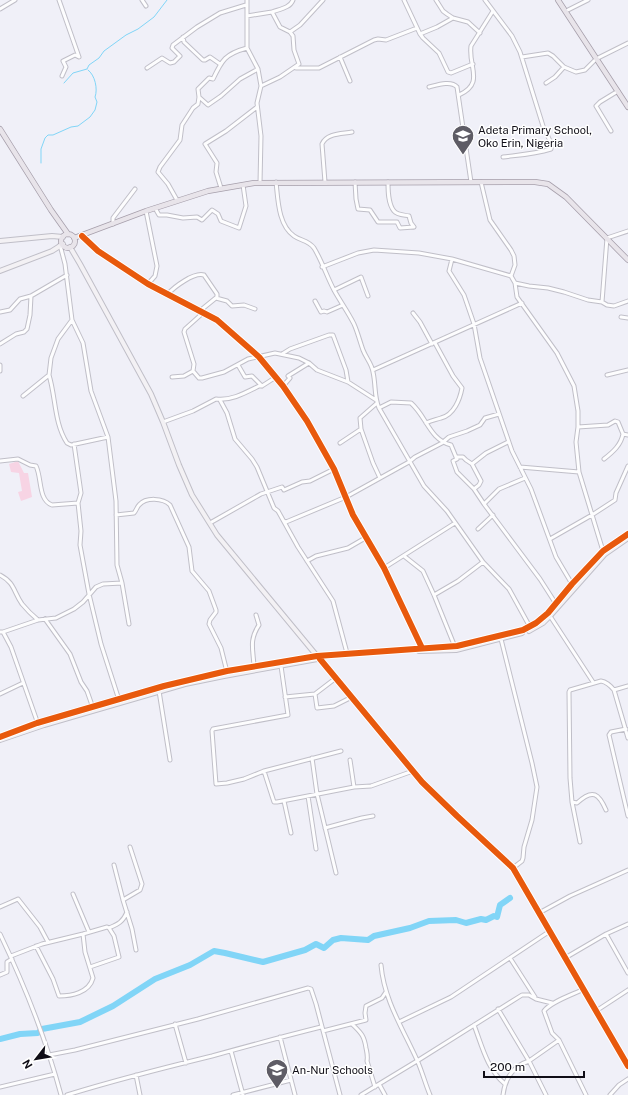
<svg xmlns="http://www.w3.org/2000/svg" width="628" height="1095" font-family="'Public Sans',sans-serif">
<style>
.green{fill:#f7d4e4}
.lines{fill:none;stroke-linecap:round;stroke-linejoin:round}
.stream{stroke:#81d5f7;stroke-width:1}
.river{stroke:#81d5f7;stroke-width:6}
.street-casing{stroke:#c0bfc8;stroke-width:5}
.secondary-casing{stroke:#c0bfc8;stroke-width:6}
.primary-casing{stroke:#a69fab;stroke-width:6}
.street{stroke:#fdfdfe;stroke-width:3}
.secondary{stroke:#f3f1f4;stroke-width:4}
.primary{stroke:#e8e4ea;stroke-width:4.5}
.cycleway-casing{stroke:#fff;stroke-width:8}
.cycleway{stroke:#e8590c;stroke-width:6}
.labels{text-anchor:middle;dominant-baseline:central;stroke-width:3;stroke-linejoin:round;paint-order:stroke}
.poi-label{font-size:11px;fill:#0f0d16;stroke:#fff;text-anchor:start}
</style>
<rect width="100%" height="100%" fill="#f0f0f8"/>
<path class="green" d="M18,461L24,473H28L32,497L21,501L18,492L22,491L19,473L11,472L9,464Z"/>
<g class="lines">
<path class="stream" d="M64,83L73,73L87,69L89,65L99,58L104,51L126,35L138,29L154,17L167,0
M41,163V149L45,138L48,135H53L71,127L78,126L90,117L95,110L97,102L95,97C98,89 95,75 88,70"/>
<path class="river" d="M0,1039L20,1034L38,1033L42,1029L80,1022L113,1006L155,979L190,965L214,951L225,953L263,962L305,950L316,944L324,948L333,940L341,938L368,940L374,936L410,928L429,921L456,920L466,923L481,919L486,920L494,916L497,917L500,905L510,898"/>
<g class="street-casing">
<path id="street" d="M59,0L79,57L75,55L63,61L66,67L62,76
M142,0L146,6
M247,0V48L258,69L261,86L257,103L261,136L260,183
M404,0L420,34L437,27L453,18
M436,0L443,11L447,14L453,18L468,22L480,33
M485,0L512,36L520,52L543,126L551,143V149C535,154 519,155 503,157
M0,9L15,0
M566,11L588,0
M272,12C280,9 290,8 293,0
M247,16L272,12L280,27L290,32L293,36L294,50L299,64L280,77L261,86
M290,32L300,25L323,0
M420,34L423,38L439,53L448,72L451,73L473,64
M183,37L184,42L203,60H205L210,57L220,64
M340,57L350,81
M522,57L548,53L553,56L564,67L576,72L585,70L596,59L628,43
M147,68L162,58L170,63L174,62L180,56L172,48L173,45L197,27L220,13L246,5
M296,68H319L374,40L378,39L386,40L417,28
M546,83L555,77L564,67
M429,87C437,85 451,80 457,87L471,182
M459,95C485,83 468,67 471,46L493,11
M199,97L208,105L221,96L240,79L258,69
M611,131L596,106L600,102L618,91
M276,182C278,199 278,225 294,236C301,241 308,240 314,248C322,261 327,277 334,290C340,301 348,312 354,324C358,333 360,342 363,350C366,358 372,364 373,372C376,385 374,397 379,408L424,486L447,511L483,562L509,589L530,627
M325,182L322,144C327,133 342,134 352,132
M355,182L356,199L358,209L370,210L378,222H397L400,228L414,227
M388,182C388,191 388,204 394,211C397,215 405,215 409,216L411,223L414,227
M481,182L490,220L511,250L514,256L515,265L511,276L515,283L529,286L548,288L564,292L588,300L602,302L607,305L614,306L628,301
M221,188L216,172L217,163L205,144L226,131L257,107
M177,200L168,184L158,172L160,167L180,140L182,125L193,108L198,104L199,97L198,89L209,78L213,79C222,60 225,54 247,48
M155,208L159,215H167L183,218L197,217L202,220L212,210L218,214L221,221L239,228L246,206L243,185
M146,211L157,266L155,276L148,284
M113,224V218L135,189
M82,236L98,251L148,284L217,320L259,357L283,386L307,421L334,469L353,515L384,568L422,648
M60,245L65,264L72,320L83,343L91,391L108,437L116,501L117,565L122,583L129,624
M452,259L449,271L464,295L474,324L480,358L512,451L531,489L556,557L572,584
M322,267L358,253L374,250L419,253L452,259L511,276
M515,283L517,297L557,353L574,386L578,411V427L576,442L579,472L603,551
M334,290L361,277L368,296
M168,294C174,287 194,272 204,275L217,294V297L201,310
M216,298L227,301L232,306L244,305L255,309
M315,301L321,312L324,311L327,312L343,305
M602,302L607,238L628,231
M0,312L10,310L20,299L31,296
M204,312L185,329L184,332L194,364L193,371L199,378H202L224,372L248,359L275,353L299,358L309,363L317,370L348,382L376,400
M413,313L420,322L432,344
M621,317L628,318
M0,344L16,334L24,332L27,329L30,315L31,296L67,275
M282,354L290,349L329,335H333L346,370L348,382
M0,365V371
M238,365L245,377L252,376L262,386
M373,370L522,303
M49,375C56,398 54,423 67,443L71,445L108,437
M607,375L628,370
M172,377L184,376L193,371
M283,386L290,378L288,376L309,363
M23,396L49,375L51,358L58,339L72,320
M220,400L227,413L235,439L252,459L257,467L274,508L278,511L298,547L333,601L347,653
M379,408L391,402L411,403C427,417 429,439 451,445L456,457H463L466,460L472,464L481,481L479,485L474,489L484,504L540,579L556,604
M163,422L193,411L216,399C231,401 245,393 259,386H262L276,377
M426,423C432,420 435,420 441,418C454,415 460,399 462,388L453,376L435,343
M578,427L608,425L615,421L618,422L623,434L628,435
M361,429L373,463L380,478
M340,443L361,429L360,418L377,403
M74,444L81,493L78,503L81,531L80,545L89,594L101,644L119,700
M456,457L457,459L453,461L457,472L474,489
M604,459C613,452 621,445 623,434
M0,461L18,459L30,465L36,466C42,478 38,500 52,505L78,503
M472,464L486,453L508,442
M520,467L579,472
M484,504L499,489L525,478
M116,515L134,513C136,511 137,507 139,505C146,497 163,498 170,505L189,547L192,571L209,591L216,610V612L210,620L209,624L221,648L227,672
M284,521L286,522L346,497L409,462L415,457L442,443L449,437L467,431L480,425L485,418L499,414
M210,523L261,494L282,487L284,490L302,482L310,481L334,469
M478,529L493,515
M550,539L592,515L615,500L616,493L628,466
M404,556L423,571L434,595
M307,561L316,556L348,548L367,537
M384,568L455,523
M0,575C15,583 13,591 22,604C27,610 32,615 38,620
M550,616L593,682
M45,619L70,654L81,682L87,691L93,708
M0,632H3L11,647L38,724
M3,632L38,620L56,618L74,609L83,602L96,587L103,584L122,583
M501,639L532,763L537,787L532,820L524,847L523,858L522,861L513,868
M455,647L434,595L458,581L483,562
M254,666C253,649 249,640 259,625L256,615
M281,666L288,715L213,729L212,731L216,784L227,783L244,779L264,771L341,751
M614,690L628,686
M159,691L170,760
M0,694L23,683
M315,694L317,708L334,706L352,697
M285,697L315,694L336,678
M626,729L611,732L609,735L628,816
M312,758L317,794L336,873
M350,760L354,787
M264,771L273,799L274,802H277L354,787L371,786L413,771
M308,796L316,849
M284,801L291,833
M572,802L577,803C593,788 599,794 606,810
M325,828L362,818L373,816
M580,842L572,802L570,778L569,692L570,690L601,681C607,682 610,685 614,690L628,738
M114,865L123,900L132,929L136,950
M73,894L89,932
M123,900L140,890L142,884L130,847
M0,907L18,899L40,927L48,942
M539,913L570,896L628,870
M0,934C25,986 46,1039 61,1095
M606,934L628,973
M36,946L53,979L59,996C71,996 89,993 93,978L85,952L83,934
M11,956L42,944L83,934L107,927L109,928C118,924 123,922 127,912
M510,958L535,997
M565,958L606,934L628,924
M381,965C384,1000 403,1029 417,1060C422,1071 425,1083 430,1095
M90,967L119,957L114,936L109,928
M0,975L7,972V962L12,959
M584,989C574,994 550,1002 544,1011L552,1033L559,1040L586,1095
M498,1009L529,1061L546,1095
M596,1011L628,990
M399,1022L451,997L550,931
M175,1024L186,1063
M352,1024C361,1033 364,1035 366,1048C367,1053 368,1056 367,1061L375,1087
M474,1025C482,1046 487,1069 505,1084
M323,1031L366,1020L365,1013L366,1006L382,998L386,992
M280,1037L295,1095
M231,1051L243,1095
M49,1055L75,1050L198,1019L308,988L311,989L316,1004L340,1095
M136,1075L140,1095
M379,1084L385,1095
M0,1087L55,1074
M67,1095C115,1080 163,1068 212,1056C248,1046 285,1036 321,1027
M233,1095L291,1080
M361,1095L417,1061L522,995H529L536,999L552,1003
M503,1095C505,1079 513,1066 529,1061L559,1040
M610,1095L619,1085L628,1079"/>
</g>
<g class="secondary-casing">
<path id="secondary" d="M0,241L52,236L63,237
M70,247L80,264L151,394L163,422L179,465L192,495L217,535L317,656
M0,271L52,251L63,244
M529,631L543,623L550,616L605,554L628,538
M419,651L456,650L522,633
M320,659L422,782L457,816L513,868L628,1066
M0,737L37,723L164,686L227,671L317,656L457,646L523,630L536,623L548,613L572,584L603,551L628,534
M0,740L44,725L185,684L224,676L323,658"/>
</g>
<g class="primary-casing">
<path id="primary" d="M558,0L628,107
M0,129L51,210L68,234
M61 241a7 7 0 1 1 14 0a7 7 0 1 1-14 0Z
M74,238L146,211L208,191L254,183L535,182L548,184L566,197L628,260"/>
</g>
<use href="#street" class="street"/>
<use href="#secondary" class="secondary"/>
<use href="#primary" class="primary"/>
<g class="cycleway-casing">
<path id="cycleway" d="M82,236L98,251L148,284L217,320L259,357L283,386L307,421L334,469L353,515L384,568L422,648
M320,659L422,782L457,816L513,868L628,1066
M0,737L37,723L164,686L227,671L317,656L457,646L523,630L536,623L548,613L572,584L603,551L628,534"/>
</g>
<use href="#cycleway" class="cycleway"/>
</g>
<defs>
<g id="school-pin" transform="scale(1.15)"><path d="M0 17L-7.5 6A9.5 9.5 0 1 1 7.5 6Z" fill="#5e5c65" stroke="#fff"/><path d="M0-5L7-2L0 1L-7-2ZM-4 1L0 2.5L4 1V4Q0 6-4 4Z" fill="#fff"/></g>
</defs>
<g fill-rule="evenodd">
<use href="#school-pin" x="463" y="136"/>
<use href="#school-pin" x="277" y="1070"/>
</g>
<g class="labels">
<g class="poi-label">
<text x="478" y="130">Adeta Primary School,<tspan x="478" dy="13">Oko Erin, Nigeria</tspan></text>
<text x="292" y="1070">An-Nur Schools</text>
</g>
</g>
<g transform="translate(36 1059) rotate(239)" stroke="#ffffff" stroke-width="3" paint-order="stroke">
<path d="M0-3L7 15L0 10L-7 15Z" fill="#0f0d16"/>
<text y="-6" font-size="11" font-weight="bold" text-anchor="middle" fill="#0f0d16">N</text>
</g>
<path d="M484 1071v6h100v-6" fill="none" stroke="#0f0d16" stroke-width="2"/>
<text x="490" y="1071" font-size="12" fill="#0f0d16" stroke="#ffffff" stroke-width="3" paint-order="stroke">200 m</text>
</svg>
